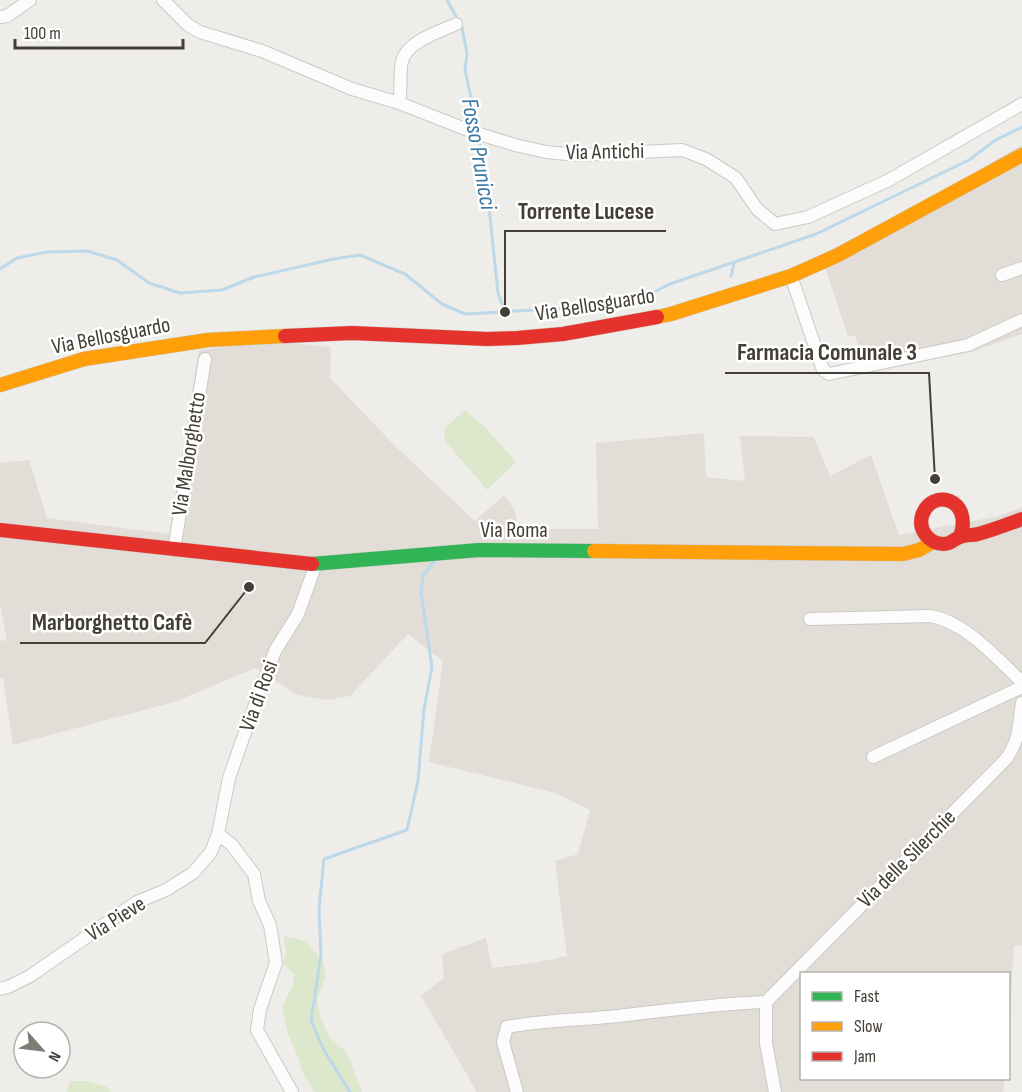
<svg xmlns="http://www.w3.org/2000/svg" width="1022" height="1092" font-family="'Sofia Sans Condensed',sans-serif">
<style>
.residential{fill:#e2ded7}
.green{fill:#dce7cb}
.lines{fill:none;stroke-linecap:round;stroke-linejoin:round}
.stream{stroke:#bdd8e8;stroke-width:3}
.street-casing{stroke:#cbc9c5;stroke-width:14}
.fast-casing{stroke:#cccac1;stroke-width:15}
.slow-casing{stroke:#cccac1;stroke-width:15}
.jam-casing{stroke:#cccac1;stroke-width:15}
.street{stroke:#fcfcfc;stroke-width:12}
.fast{stroke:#30b455;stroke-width:14}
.slow{stroke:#ff9f0a;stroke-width:14}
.jam{stroke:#e5322d;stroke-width:14}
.labels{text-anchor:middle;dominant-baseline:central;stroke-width:5;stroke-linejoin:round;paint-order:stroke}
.street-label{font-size:22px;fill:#433e36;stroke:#fff}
.water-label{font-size:24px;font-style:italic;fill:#3a79a4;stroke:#fff}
.leader{fill:none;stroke:#433e36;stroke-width:2}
.callout-dot{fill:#433e36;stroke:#fff;stroke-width:2}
.callout-label{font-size:24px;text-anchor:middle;font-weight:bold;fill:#433e36;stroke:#fff;stroke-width:5;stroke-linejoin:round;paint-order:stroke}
</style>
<rect width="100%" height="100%" fill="#eeede9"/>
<path class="residential" d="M1022,145V334L971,352L865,371L855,335L848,337L821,255L930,198Z
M276,341L331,347L330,378L395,446L475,521L504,495L515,511L518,529H598L596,443L704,433L706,477L745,481L740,436L814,437L830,476L871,455L899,535L999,516L1022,507V945L1014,946L1009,1028L1008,974H802V1078L1005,1079L1003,1092H477L421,996L444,978L442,954L486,938L492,968L533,963L567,956L555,861L578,854L590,810L555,793L429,762L443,661L408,634L350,696L328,700L297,695L256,668L174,702L13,745L3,679L0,678V640L7,641L0,603V463L29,460L47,518L169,534L199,350Z"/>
<path class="green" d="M465,410L486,428L516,462L487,490L445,441L444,429Z
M284,936L306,941L323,962L326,976L317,999L320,1015L329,1037L347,1053L362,1092H315L304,1076L298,1057L288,1034L282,1008L293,985L294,974L283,963L286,953Z
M70,1081H86L107,1087L111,1092H67Z"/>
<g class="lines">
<path class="stream" d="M447,0L462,27L467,53L465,70L478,130
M479,139L488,198L498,293L505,312
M0,269L17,258L47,252L87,251L117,260L149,283L180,293L222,290L254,277L334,259L360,255L405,274L442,304L465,314L572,308L621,303L644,297L670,284L816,234L969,160L994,141L1022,127
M731,276L734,263
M350,1092L324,1050L311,1021L321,955L319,908L324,859L407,830L418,781L424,709L432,667L421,592L423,576L435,560"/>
<g class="street-casing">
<path id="street" d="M163,0L188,25L200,32L262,51L352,89L399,103L473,132L515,145L546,152L578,155L682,150L706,159L736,178L757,209L775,224L808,217L889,180L1022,104
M0,17L7,16L30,0
M399,103C402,89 399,72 402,61C407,41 440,32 456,24
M1002,275L1022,268
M791,276L823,370L829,374L968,345L1022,320
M174,550L205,359
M810,619L931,616C967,623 996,658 1022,682
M873,757L1022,687
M218,834L232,845L254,874L259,901L270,925L276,963L260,1009L257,1030L292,1092
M0,989L8,987L30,976L137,902L166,890L193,873L211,852L218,834L229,778L249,721L275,651L298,614L316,564
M766,1002L1006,759C1020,739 1018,727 1022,703
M766,1002V1043L775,1092
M517,1092L503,1042L507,1027C544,1020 581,1020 618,1016C668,1010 717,1004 766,1002"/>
</g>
<g class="fast-casing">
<path id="fast" d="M312,564L479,550L594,551"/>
</g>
<g class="slow-casing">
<path id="slow" d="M657,317L671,314L791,276L838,255L1022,155
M0,385L84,359L208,340L285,336
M594,551L903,554L919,550L933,542"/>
</g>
<g class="jam-casing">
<path id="jam" d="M285,336L352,333L487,339L517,338L563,334L657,317
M0,530L312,564
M960,537C974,498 931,487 922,516C918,530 929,544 944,544C951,544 954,539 960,537C966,534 972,536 978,534C993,530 1008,524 1022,519"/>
</g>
<use href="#street" class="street"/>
<use href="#fast" class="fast"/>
<use href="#slow" class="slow"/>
<use href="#jam" class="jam"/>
</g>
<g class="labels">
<g class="street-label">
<text transform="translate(605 152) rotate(-1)">Via Antichi</text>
<text transform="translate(595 305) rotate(-9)">Via Bellosguardo</text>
<text transform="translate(111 336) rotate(-11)">Via Bellosguardo</text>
<text transform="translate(189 454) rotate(-81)">Via Malborghetto</text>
<text x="514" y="530">Via Roma</text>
<text transform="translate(259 696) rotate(-70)">Via di Rosi</text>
<text transform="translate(907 859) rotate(-45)">Via delle Silerchie</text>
<text transform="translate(116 919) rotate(-32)">Via Pieve</text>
</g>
<g class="water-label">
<text transform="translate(479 154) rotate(80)">Fosso Prunicci</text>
</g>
</g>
<path class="leader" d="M505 312L505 231H666M935 479L929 373H725M249 587L205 643H20"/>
<g class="callout-dot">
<circle cx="505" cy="312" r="6"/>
<circle cx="935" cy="479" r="6"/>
<circle cx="249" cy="587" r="6"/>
</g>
<g class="callout-label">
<text x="586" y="219">Torrente Lucese</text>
<text x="827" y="360">Farmacia Comunale 3</text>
<text x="112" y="630">Marborghetto Cafè</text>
</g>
<rect x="800" y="972" width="210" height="108" fill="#ffffff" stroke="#b4b2af" stroke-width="1.5"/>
<rect x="812" y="992" width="30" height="9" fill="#30b455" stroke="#b4b2af" stroke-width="1.5"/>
<text x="854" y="1002" font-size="18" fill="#433e36">Fast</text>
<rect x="812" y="1022" width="30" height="9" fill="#ff9f0a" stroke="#b4b2af" stroke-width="1.5"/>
<text x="854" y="1032" font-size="18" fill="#433e36">Slow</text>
<rect x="812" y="1052" width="30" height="9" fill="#e5322d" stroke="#b4b2af" stroke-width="1.5"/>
<text x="854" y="1062" font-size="18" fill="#433e36">Jam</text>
<g transform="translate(42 1050) rotate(118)"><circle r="28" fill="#ffffff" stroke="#b4b2af" stroke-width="1.5"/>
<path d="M0-4.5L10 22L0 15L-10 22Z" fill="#7f7b75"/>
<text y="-9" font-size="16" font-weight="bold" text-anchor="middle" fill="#433e36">N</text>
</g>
<path d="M15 39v9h168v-9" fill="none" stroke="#433e36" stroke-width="3"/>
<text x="24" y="39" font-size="18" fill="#433e36" stroke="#ffffff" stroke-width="4.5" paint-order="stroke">100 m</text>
</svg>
